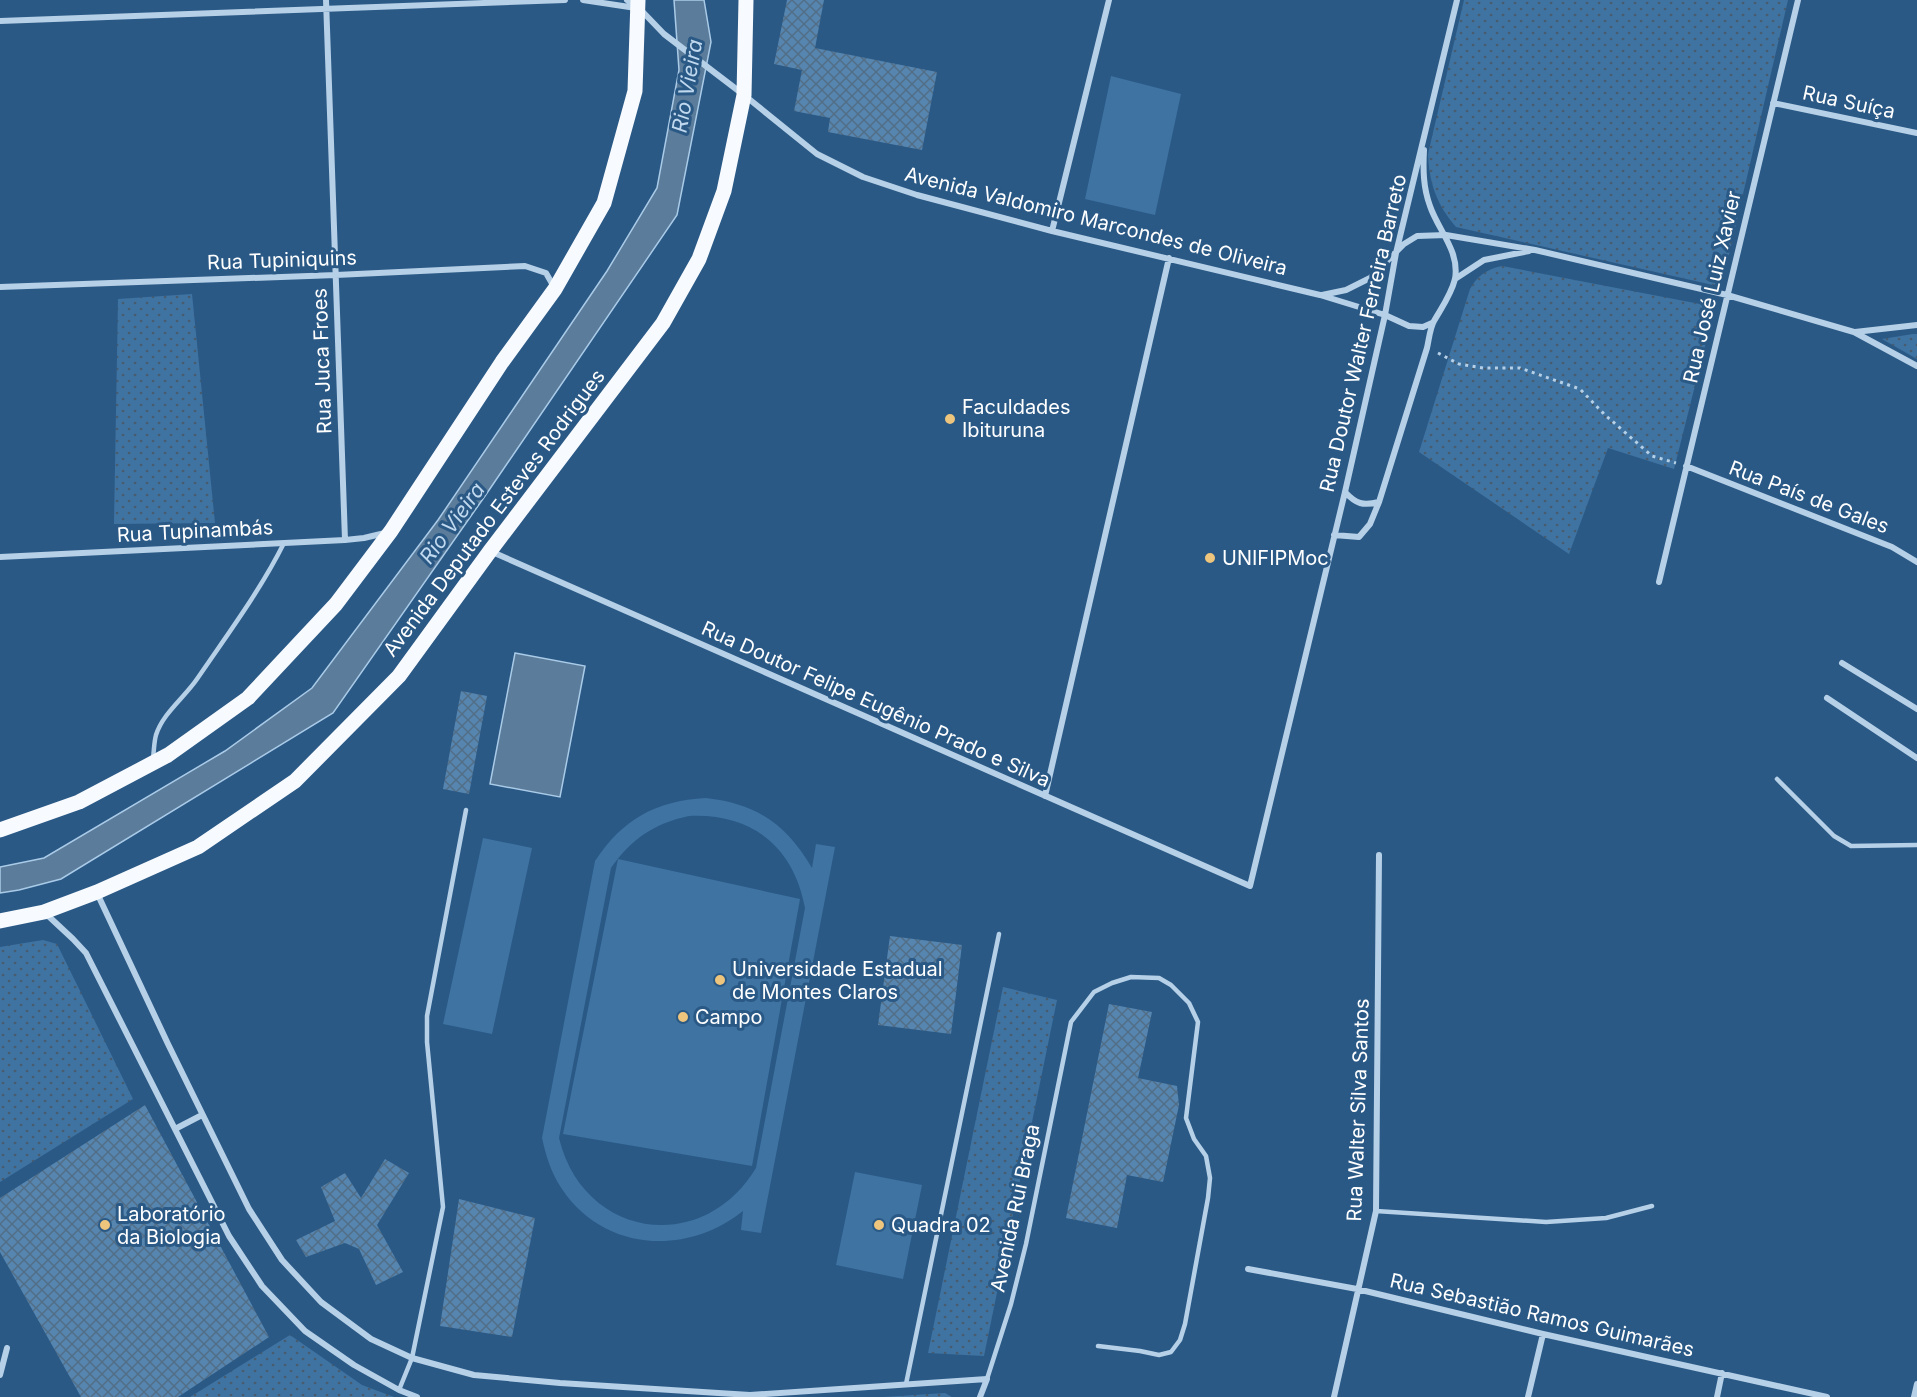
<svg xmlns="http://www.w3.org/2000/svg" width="1917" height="1397" font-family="Inter,sans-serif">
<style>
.green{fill:url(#green-dots)}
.pitch{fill:#3f73a2;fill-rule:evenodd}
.water{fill:#5b7c9a;stroke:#aacbe8;stroke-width:1.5}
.building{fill:url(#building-cross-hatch)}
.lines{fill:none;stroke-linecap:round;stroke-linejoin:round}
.path{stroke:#b6d0e7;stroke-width:3;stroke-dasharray:3 4.5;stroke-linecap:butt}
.lane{stroke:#b6d0e7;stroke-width:4.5}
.street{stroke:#b6d0e7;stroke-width:6}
.primary{stroke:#f7fafe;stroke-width:15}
.poi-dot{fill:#eec57d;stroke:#2a5986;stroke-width:2}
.labels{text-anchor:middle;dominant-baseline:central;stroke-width:6;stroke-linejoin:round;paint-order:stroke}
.street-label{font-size:20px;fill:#fff;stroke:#2a5986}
.poi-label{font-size:20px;fill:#fff;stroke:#2a5986;text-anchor:start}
.water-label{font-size:21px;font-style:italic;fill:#c1d9ef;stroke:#2a5986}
</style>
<defs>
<pattern id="green-dots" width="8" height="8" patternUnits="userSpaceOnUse" patternTransform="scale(1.5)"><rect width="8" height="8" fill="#3f73a2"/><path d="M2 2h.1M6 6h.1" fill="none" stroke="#475c6e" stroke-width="1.8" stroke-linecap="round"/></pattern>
<pattern id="building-cross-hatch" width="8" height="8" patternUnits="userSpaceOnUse" patternTransform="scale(1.5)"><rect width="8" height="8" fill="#5685af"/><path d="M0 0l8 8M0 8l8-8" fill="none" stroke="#526e87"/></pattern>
</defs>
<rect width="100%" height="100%" fill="#2a5986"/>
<path class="green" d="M1464,0H1788L1724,276L1720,283L1713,285L1456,227C1437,205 1429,183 1428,154Z
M1502,266L1700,304C1708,307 1712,313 1711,322L1674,469L1608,448L1569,554L1419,452L1470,289C1477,276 1487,269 1502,266Z
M192,294L215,523L114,524L118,299Z
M1917,334V359L1882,339L1913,334Z
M43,940L57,944L133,1099L0,1182V947Z
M1003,987L1057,1000L984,1356L928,1353Z
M290,1335L362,1385L394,1397H190Z
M945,1393L952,1397H883Z"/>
<path class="pitch" d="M1111,76L1181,94L1155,215L1085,199Z
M706,798C757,804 786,824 812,868L816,844L835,847L761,1233L741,1230L743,1211C687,1256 604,1252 562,1189C551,1173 546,1156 542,1138L595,861C623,819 655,801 706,798ZM689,816C752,813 794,847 805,908L756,1168C702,1257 583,1238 559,1138L611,868C631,839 655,823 689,816Z
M483,838L532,848L492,1034L443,1024Z
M618,859L800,899L752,1166L563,1134Z
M855,1172L922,1185L903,1279L836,1265Z"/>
<path class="water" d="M674,0H704L711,42L677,215L485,496L333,713L61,879L19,890L0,893V867L44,858L225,751L312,688L438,520L607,271L657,188L679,70Z
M515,653L585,666L560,797L490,784Z"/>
<path class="building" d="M787,0H824L815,48L937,72L922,150L828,132L830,118L794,111L802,70L774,64Z
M461,691L487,696L469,794L443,789Z
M890,936L962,945L951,1034L878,1025Z
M1109,1004L1152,1012L1138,1078L1177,1086L1179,1105L1163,1182L1127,1175L1117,1228L1066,1218Z
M145,1105L269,1337L178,1397H81L0,1252V1198Z
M385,1159L409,1173L377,1225L403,1272L376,1285L359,1249L345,1243L306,1257L296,1240L335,1221L321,1187L345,1173L361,1198Z
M459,1199L535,1218L512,1337L440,1326Z"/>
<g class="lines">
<path class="path" d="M1438,353L1459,364L1483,368H1520L1580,389L1604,414L1652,456L1676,463"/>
<path class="lane" d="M153,758C154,751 154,742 156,735C163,713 184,698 197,679C227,635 260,591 284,543
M1777,779L1834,836L1851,846L1917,845
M1376,1211L1546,1222L1606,1218L1652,1206
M987,1379L1011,1304L1026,1244L1071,1022L1094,992L1112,983L1131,977L1159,978L1171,985L1189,1003L1198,1022L1186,1118L1194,1139L1206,1156L1210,1178L1208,1198L1185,1324L1180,1340L1171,1352L1159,1355L1140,1351L1098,1346
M906,1384L999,934
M399,1390L412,1358L443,1207L427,1042V1016L466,810"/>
<path class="street" d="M326,0L345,540
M583,0L636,8
M627,0L639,8L664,34L744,95L817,154L863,177L917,195L1052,231L1320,295L1385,315L1409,326L1423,327L1432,323
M0,21L565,0
M1773,103L1917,133
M1052,231L1109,0
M1455,279L1484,260L1529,251
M0,287L336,275L525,266L546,273L554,287
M1322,295L1346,290L1370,278L1404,244L1417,236L1446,235L1535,250L1727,295L1854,332L1917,366
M1855,332L1917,325
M1686,466L1892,547L1917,562
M1345,492C1356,504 1363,506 1379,502
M1334,535L1359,537L1370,524L1379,502L1427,348C1429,339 1430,328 1434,321C1442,307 1451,295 1455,279C1460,251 1438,230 1430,206C1423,187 1423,169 1424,150
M490,551L1250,886L1345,492L1385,315L1396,253L1457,0
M0,557L345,540L364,538L385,533
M1659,582L1798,0
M1842,663L1917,709
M1827,698L1917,758
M1045,796L1169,258
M97,893L168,1044L249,1209L282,1260L321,1302L371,1339L412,1358L474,1375L560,1383L750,1395L987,1379L980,1397
M44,912L73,939L86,953L229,1236L262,1286L305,1331L354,1365L399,1390L417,1397
M175,1129L202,1115
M1248,1269L1357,1289L1543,1334L1827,1397
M0,1375L7,1348
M1334,1397L1376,1211L1379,855
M1528,1397L1543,1334
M1717,1397L1722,1373
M1914,1397L1917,1384"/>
<path class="primary" d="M0,830L79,802L168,755L248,698L336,604L391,531L502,362L555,289L604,203L635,91L638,0
M0,921L44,912L97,892L198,847L295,781L399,676L490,551L663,323L699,259L724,191L744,95L746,0"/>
</g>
<g class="poi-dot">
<circle cx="950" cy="419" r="6"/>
<circle cx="1210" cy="558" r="6"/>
<circle cx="720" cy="980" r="6"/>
<circle cx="683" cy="1017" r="6"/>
<circle cx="105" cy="1225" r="6"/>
<circle cx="879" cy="1225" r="6"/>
</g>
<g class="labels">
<g class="street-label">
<text transform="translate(1849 102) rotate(12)">Rua Suíça</text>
<text transform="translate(1096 221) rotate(14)">Avenida Valdomiro Marcondes de Oliveira</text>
<text transform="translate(282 260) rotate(-2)">Rua Tupiniquins</text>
<text transform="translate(1712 287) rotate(-77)">Rua José Luiz Xavier</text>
<text transform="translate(1363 333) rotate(-77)">Rua Doutor Walter Ferreira Barreto</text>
<text transform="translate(322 361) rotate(-92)">Rua Juca Froes</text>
<text transform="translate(1809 497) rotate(21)">Rua País de Gales</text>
<text transform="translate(494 513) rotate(-53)">Avenida Deputado Esteves Rodrigues</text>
<text transform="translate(195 531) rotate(-3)">Rua Tupinambás</text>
<text transform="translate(876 704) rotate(24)">Rua Doutor Felipe Eugênio Prado e Silva</text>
<text transform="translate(1358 1110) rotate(-88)">Rua Walter Silva Santos</text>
<text transform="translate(1015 1208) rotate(-78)">Avenida Rui Braga</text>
<text transform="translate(1542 1315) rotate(13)">Rua Sebastião Ramos Guimarães</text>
</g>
<g class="poi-label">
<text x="962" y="407">Faculdades<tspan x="962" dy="23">Ibituruna</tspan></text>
<text x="1222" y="558">UNIFIPMoc</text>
<text x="732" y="969">Universidade Estadual<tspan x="732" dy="23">de Montes Claros</tspan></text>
<text x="695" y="1017">Campo</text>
<text x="117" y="1214">Laboratório<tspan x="117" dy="23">da Biologia</tspan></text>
<text x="891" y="1225">Quadra 02</text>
</g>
<g class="water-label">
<text transform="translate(687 86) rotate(-80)">Rio Vieira</text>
<text transform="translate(452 523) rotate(-54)">Rio Vieira</text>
</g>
</g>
</svg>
